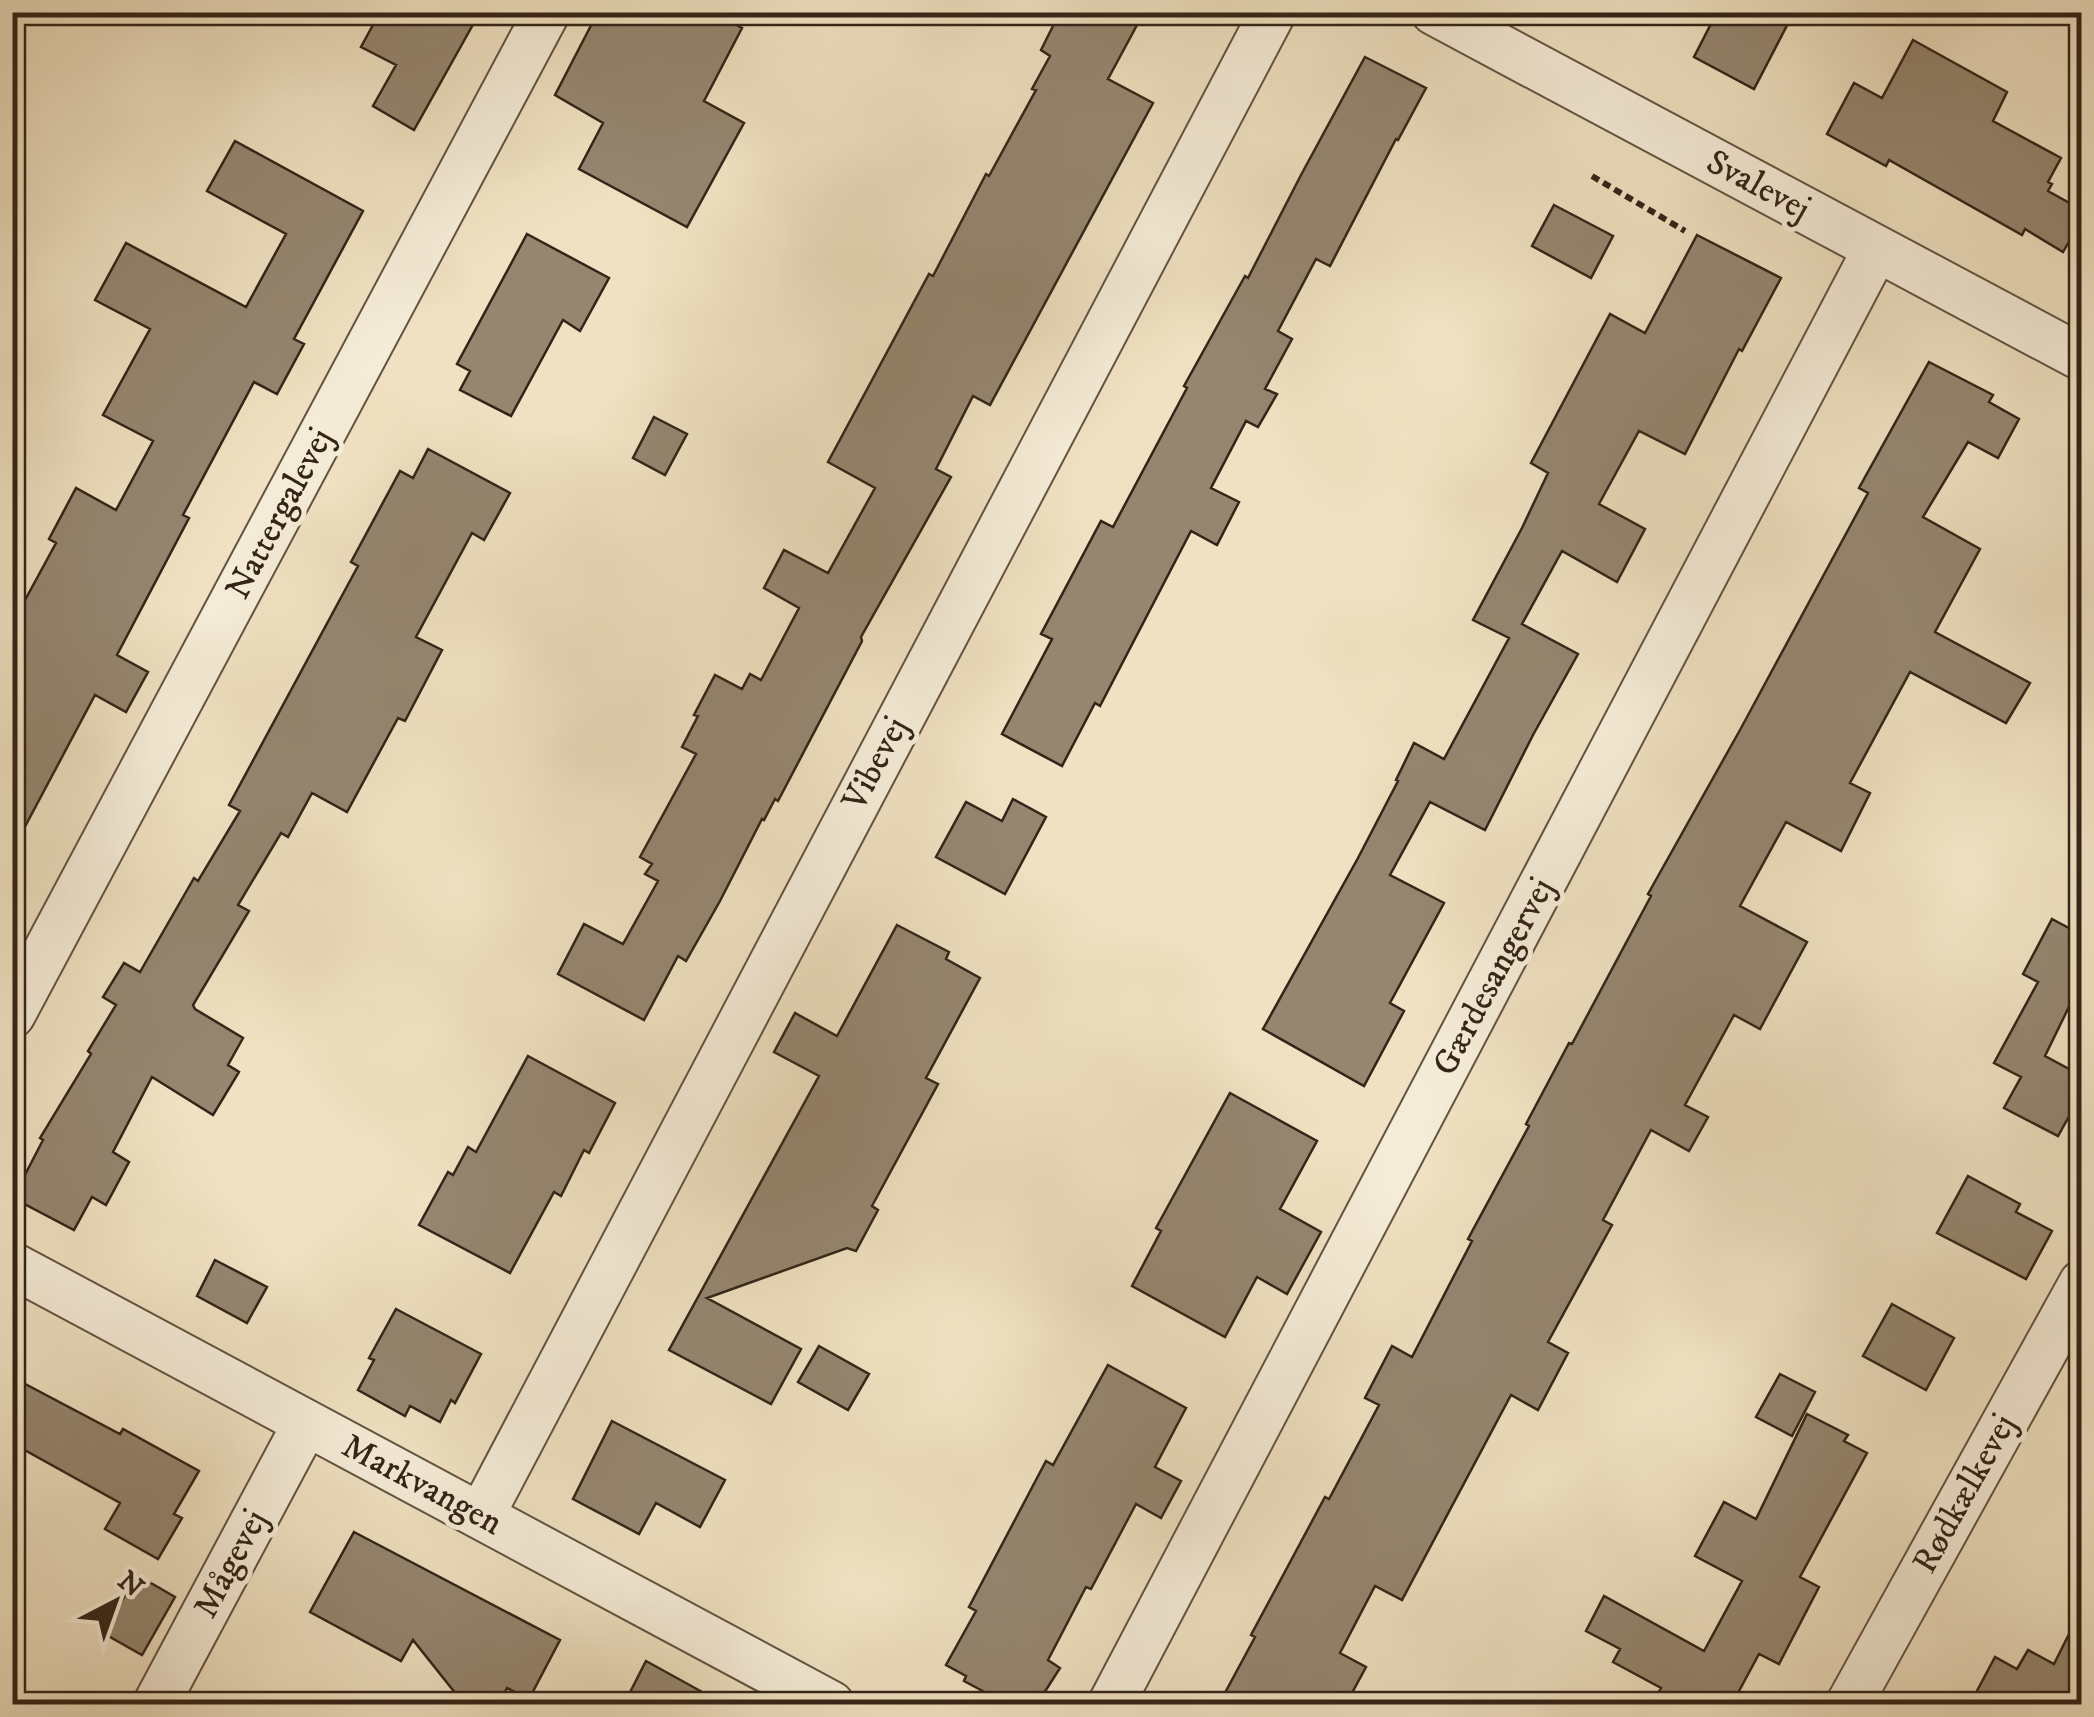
<svg xmlns="http://www.w3.org/2000/svg" width="2094" height="1717" font-family="'IM FELL DW Pica',serif">
<style>
.building{fill:#958670;stroke:#342418;stroke-width:2.5}
.lines{fill:none;stroke-linecap:round;stroke-linejoin:round}
.street-casing{stroke:#635342;stroke-width:49}
.path{stroke:#342418;stroke-width:6;stroke-dasharray:8 5;stroke-linecap:butt}
.street{stroke:#f5ecd7;stroke-width:45}
.labels{text-anchor:middle;dominant-baseline:central;stroke-width:10;stroke-linejoin:round;paint-order:stroke}
.street-label{font-size:35px;fill:#342418;stroke:#f5ecd7}
</style>
<rect width="100%" height="100%" fill="#efe1c1"/>
<filter id="stains"><feTurbulence type="fractalNoise" baseFrequency=".002" numOctaves="4"/><feColorMatrix values="0 0 0 0 .2 0 0 0 0 .09 0 0 0 0 .02 0 0 0 .5 -.17"/></filter>
<radialGradient id="worn" r=".72"><stop offset=".6" stop-color="#630" stop-opacity="0"/><stop offset="1" stop-color="#630" stop-opacity=".3"/></radialGradient>
<path class="building" d="M380,12H480L414,130L373,106L396,65L361,47Z
M598,12H712L742,28L704,101L744,123L687,227L579,169L603,123L555,95Z
M1060,12H1144L1108,79L1153,103L990,405L973,396L936,469L951,477L861,637L862,641L778,801L775,799L764,820L762,819L720,901L686,961L678,956L644,1020L558,974L584,924L623,944L658,881L645,874L652,864L640,857L696,754L682,747L698,716L694,715L715,675L742,689L750,674L761,680L799,608L764,588L784,550L828,573L875,488L828,462L929,274L933,276L986,174L989,176L1036,90L1032,89L1050,56L1041,50Z
M1717,12H1794L1754,89L1694,57Z
M1913,40L2007,92L1993,121L2061,158L2048,182L2052,184L2048,191L2082,210V219L2063,252L2025,229L2022,235L1889,160L1886,166L1827,134L1854,83L1882,98Z
M1365,57L1426,88L1398,140L1396,139L1330,266L1316,259L1278,331L1292,339L1265,389L1277,394L1258,427L1246,421L1211,488L1239,502L1217,545L1191,531L1100,706L1095,703L1062,766L1002,734L1052,639L1041,634L1101,521L1113,527L1187,388L1184,386L1245,276L1248,278L1301,175Z
M235,141L363,211L294,339L304,344L277,394L254,382L183,515L189,518L117,655L148,672L126,712L95,695L12,851V624L56,543L49,539L76,488L116,510L153,441L103,415L150,329L95,300L126,243L246,307L286,234L207,191Z
M1554,205L1613,236L1591,278L1532,246Z
M527,234L609,278L580,331L563,320L511,416L460,390L470,371L457,364Z
M1697,235L1781,278L1742,351L1739,349L1685,454L1639,431L1599,504L1645,529L1617,582L1562,551L1522,624L1578,654L1533,735L1485,830L1430,802L1390,875L1444,903L1390,1003L1404,1011L1364,1086L1263,1029L1358,858L1398,781L1396,780L1414,743L1444,759L1509,638L1473,620L1522,528L1548,473L1531,463L1610,314L1645,333Z
M1929,362L1993,395L1989,402L2019,419L1998,458L1968,442L1923,517L1980,549L1935,632L2030,683L2006,723L1910,672L1850,783L1870,793L1841,851L1786,822L1740,906L1807,942L1760,1029L1734,1015L1685,1105L1708,1117L1689,1151L1651,1130L1603,1220L1612,1225L1548,1342L1568,1353L1538,1410L1511,1395L1402,1600L1375,1586L1340,1653L1366,1667L1346,1704H1219L1255,1637L1251,1635L1325,1497L1329,1499L1379,1405L1365,1398L1392,1346L1412,1357L1472,1241L1468,1239L1529,1126L1526,1124L1569,1043L1572,1044L1651,896L1648,894L1740,730L1868,493L1859,488Z
M654,417L687,434L665,475L633,458Z
M428,449L510,493L484,540L472,533L416,637L442,650L405,721L398,718L347,812L312,793L288,837L281,833L238,905L249,911L193,1005L195,1009L243,1038L228,1065L239,1072L213,1115L152,1077L113,1152L129,1162L106,1205L92,1197L74,1230L13,1198L43,1140L40,1138L91,1054L88,1051L116,1005L103,997L124,963L140,972L194,878L198,881L240,811L229,805L358,566L351,562L400,471L413,478Z
M1013,799L1046,817L1005,894L936,857L966,802L1002,821Z
M2052,919L2082,935V980L2045,1056L2082,1076V1093L2058,1136L2004,1108L2021,1077L1994,1063L2038,982L2023,974Z
M897,925L949,952L946,959L980,978L926,1078L938,1084L872,1206L878,1210L856,1251L847,1248L707,1298L801,1349L771,1404L669,1350L819,1076L774,1052L795,1013L837,1036Z
M528,1056L615,1103L589,1153L584,1150L561,1196L554,1192L510,1273L419,1225L448,1172L453,1175L468,1147L476,1152Z
M1230,1093L1317,1141L1280,1209L1321,1232L1287,1294L1257,1277L1225,1337L1132,1286L1161,1231L1156,1228Z
M1968,1176L2020,1204L2016,1212L2052,1231L2026,1279L1937,1233Z
M215,1260L267,1287L247,1323L197,1296Z
M1892,1304L1954,1338L1926,1390L1863,1356Z
M396,1309L481,1354L455,1403L451,1400L440,1422L410,1406L405,1416L358,1390L374,1360L369,1358Z
M819,1346L869,1374L848,1410L798,1382Z
M1108,1365L1186,1408L1155,1467L1181,1481L1161,1518L1136,1504L1091,1589L1086,1587L1048,1660L1060,1668L1037,1704H1007L964,1681L966,1676L946,1665L976,1611L969,1607L1046,1461L1053,1465Z
M1780,1374L1815,1392L1792,1436L1756,1417Z
M12,1377L120,1434L123,1429L199,1471L174,1514L182,1518L158,1559L105,1529L120,1503L12,1443Z
M1807,1414L1848,1435L1844,1441L1867,1453L1800,1577L1819,1587L1779,1664L1759,1654L1732,1704H1652L1661,1688L1613,1662L1620,1649L1586,1631L1604,1596L1704,1651L1742,1581L1695,1556L1724,1502L1756,1519Z
M612,1421L725,1480L700,1527L656,1503L639,1534L573,1499Z
M354,1532L560,1640L529,1699L507,1688L499,1704H471L460,1699L413,1640L401,1661L310,1612Z
M137,1575L175,1597L142,1655L103,1633Z
M2082,1608V1704H1970L1995,1657L2017,1669L2028,1650L2054,1664Z
M646,1661L724,1704H624Z"/>
<g class="lines">
<g class="street-casing">
<path id="street" d="M1434,12L2082,358
M12,1015L547,12
M12,1265L831,1704
M481,1516L1273,12
M156,1704L306,1423
M1111,1704L1876,249
M1849,1704L2082,1283"/>
</g>
<path class="path" d="M1592,176L1685,231"/>
<use href="#street" class="street"/>
</g>
<g class="labels">
<g class="street-label">
<text transform="translate(1758 186) rotate(28)">Svalevej</text>
<text transform="translate(280 514) rotate(-62)">Nattergalevej</text>
<text transform="translate(876 764) rotate(-62)">Vibevej</text>
<text transform="translate(1494 977) rotate(-62)">Gærdesangervej</text>
<text transform="translate(422 1485) rotate(28)">Markvangen</text>
<text transform="translate(1965 1494) rotate(-61)">Rødkælkevej</text>
<text transform="translate(231 1564) rotate(-62)">Mågevej</text>
</g>
</g>
<rect width="2094" height="1717" fill="none" stroke="#efe1c1" stroke-width="50"/>
<rect x="15" y="15" width="2064" height="1687" fill="none" stroke="#342418" stroke-width="5"/>
<rect x="25" y="25" width="2044" height="1667" fill="none" stroke="#342418" stroke-width="2.5"/>
<g transform="translate(115 1602) rotate(41)" stroke="#f5ecd7" stroke-width="8" paint-order="stroke">
<path d="M0-8L18 38L0 25L-18 38Z" fill="#342418"/>
<text y="-15" font-size="28" font-weight="bold" text-anchor="middle" fill="#342418">N</text>
</g>
<rect width="100%" height="100%" filter="url(#stains)"/>
<rect width="100%" height="100%" fill="url(#worn)"/>
</svg>
